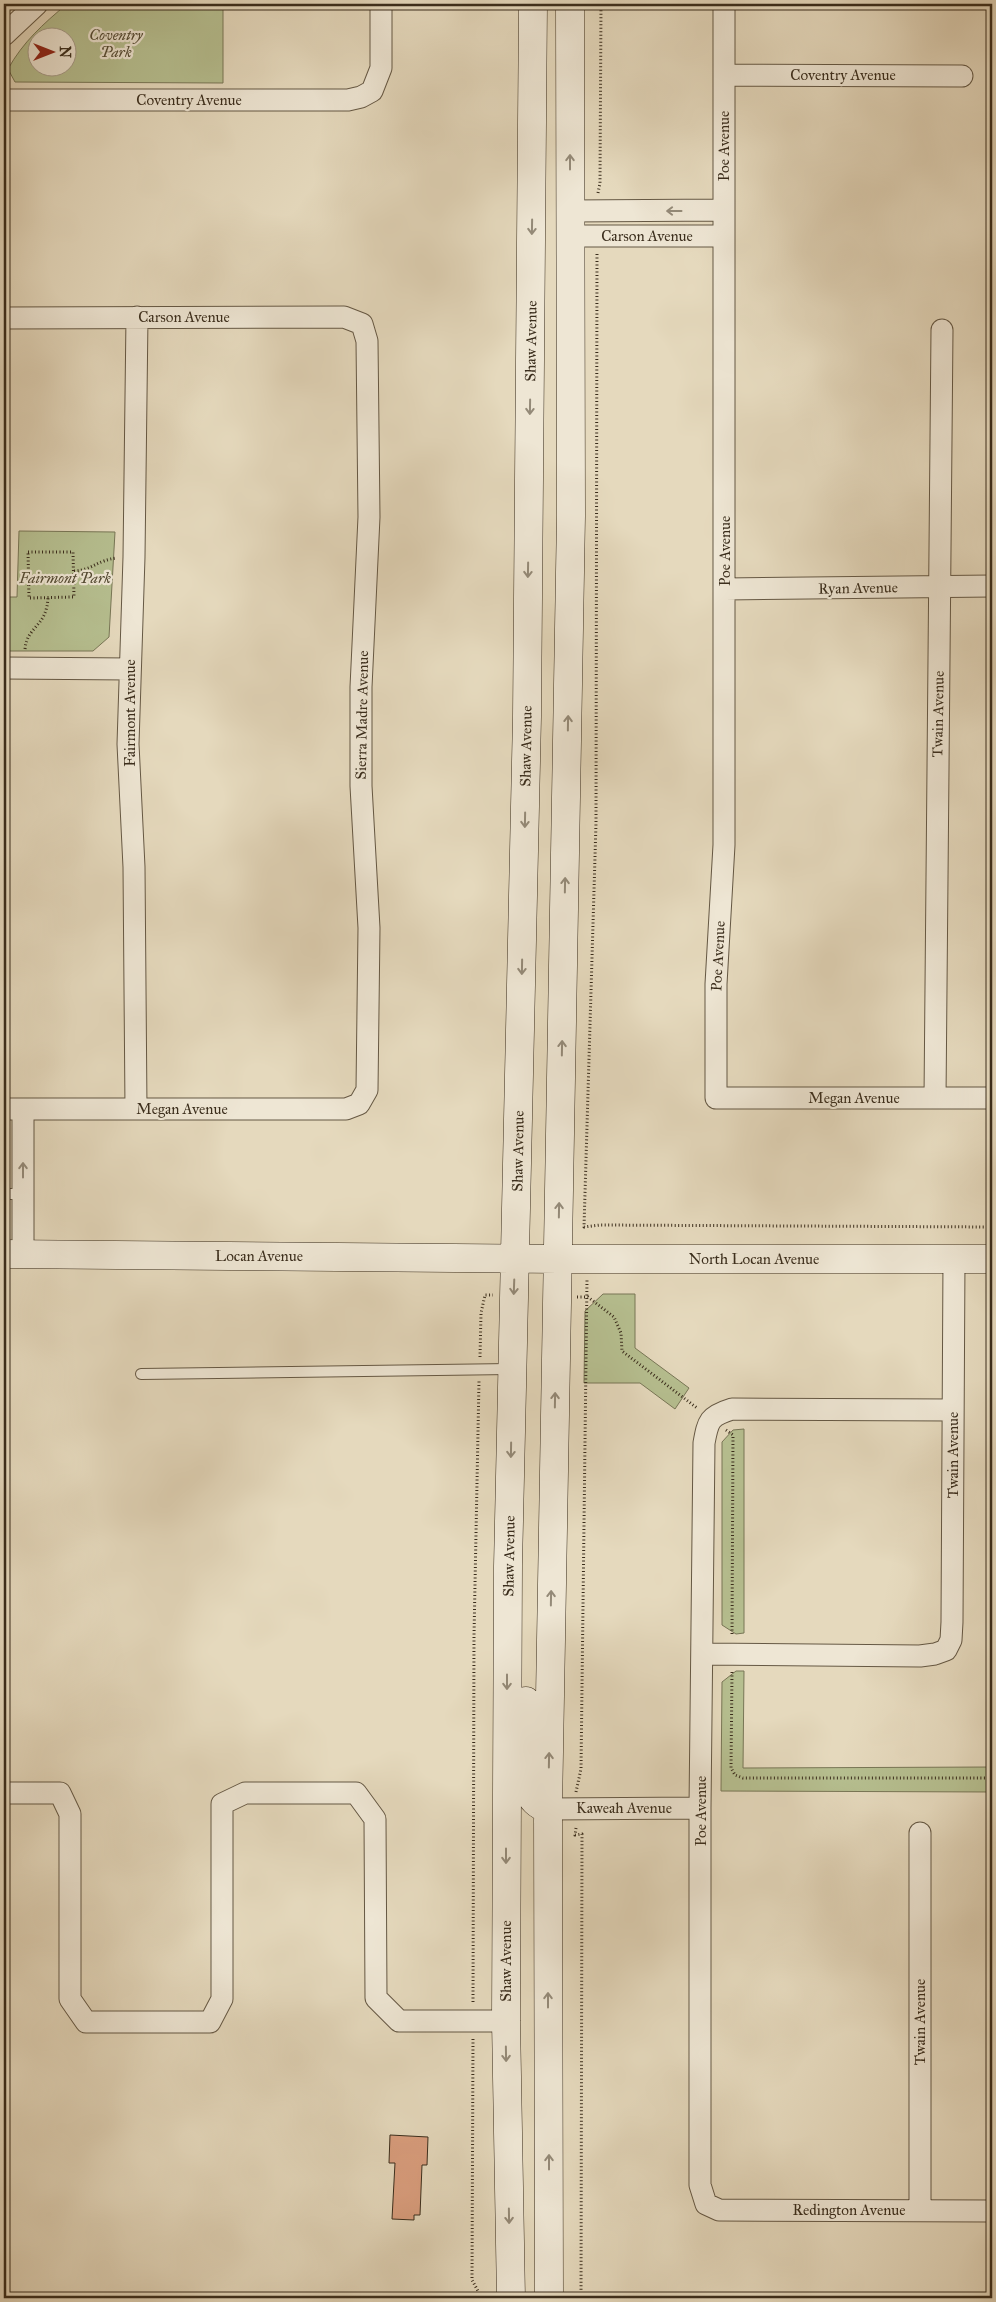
<svg xmlns="http://www.w3.org/2000/svg" width="996" height="2302" font-family="'IM FELL Great Primer',serif">
<style>
.green{fill:#b6bf90;stroke:#787656;fill-rule:evenodd}
.building{fill:#da9e7e;stroke:#3a2d1c}
.lines{fill:none;stroke-linecap:round;stroke-linejoin:round}
.lane-casing{stroke:#655844;stroke-width:12}
.street-casing{stroke:#655844;stroke-width:23}
.secondary-casing{stroke:#3a2d1c;stroke-width:29}
.path{stroke:#3a2d1c;stroke-width:3;stroke-dasharray:1 2.5;stroke-linecap:butt}
.lane{stroke:#eee6d4;stroke-width:10}
.street{stroke:#eee6d4;stroke-width:21}
.secondary{stroke:#eee6d4;stroke-width:28}
.oneway{stroke:#948a78}
.labels{text-anchor:middle;dominant-baseline:central;stroke-width:4.5;stroke-linejoin:round;paint-order:stroke}
.park-label{font-size:15px;font-style:italic;fill:#534a33;stroke:#eee6d4}
.street-label{font-size:15px;fill:#3a2d1c;stroke:#eee6d4}
</style>
<rect width="100%" height="100%" fill="#e5d9bd"/>
<filter id="stains"><feTurbulence type="fractalNoise" baseFrequency=".004" numOctaves="4"/><feColorMatrix values="0 0 0 0 .2 0 0 0 0 .09 0 0 0 0 .02 0 0 0 .5 -.17"/></filter>
<radialGradient id="worn" r=".72"><stop offset=".6" stop-color="#630" stop-opacity="0"/><stop offset="1" stop-color="#630" stop-opacity=".3"/></radialGradient>
<path class="green" d="M67,4H223V83L15,82L8,69C23,42 43,24 67,4ZM38,38H68V68H38Z
M19,531L115,532L109,637L93,651H4V597H17Z
M603,1294H635V1348L689,1388L675,1409L640,1383H584L585,1311Z
M744,1429V1633L736,1634L722,1625V1442L733,1430Z
M736,1671H744L743,1768L992,1767V1792L721,1791L722,1682Z"/>
<path class="building" d="M390,2135L428,2137L427,2165H422L420,2215H414V2220L392,2219L395,2163H389Z"/>
<g class="lines">
<g class="lane-casing">
<path id="lane" d="M4,1194H23
M141,1374L511,1369"/>
</g>
<g class="street-casing">
<path id="street" d="M724,4V845L716,984V1098H992
M4,35L37,4
M724,75L962,76
M4,100H348L361,97L372,91L381,68V4
M570,211L723,210
M570,236H724
M4,318L344,317L362,324L367,341L369,517L361,687V786L369,928L367,1090L359,1104L346,1109H4
M725,589L992,586
M4,668L130,669
M935,1098L942,330
M23,1109V1254
M136,1109L134,867L128,744L134,557L137,317
M953,1410L732,1409C709,1416 708,1421 704,1443L700,1808V2185L706,2204L719,2210L992,2211
M702,1654L920,1656L935,1654L946,1650L951,1640L952,1622L954,1259
M4,1793H60L70,1814V1999L86,2022H210L222,1999V1804L245,1793H356L375,1819L376,1998L399,2021H506
M548,1809L700,1808
M920,1833V2211"/>
</g>
<g class="secondary-casing">
<path id="secondary" d="M4,1254L558,1259H992
M526,1701L527,1789C532,1800 537,1805 548,1809
M511,2298L506,2021L508,1566L527,717L533,4
M549,2298L548,1809L571,516L570,4"/>
</g>
<path class="path" d="M598,193L600,183L601,4
M597,254L596,823L584,1227L600,1225L992,1227
M28,552H73L74,597L29,598Z
M74,571C93,570 97,560 117,558
M25,649C27,626 47,627 48,597
M577,1297H588L614,1317L621,1333L622,1351L697,1408
M480,1357L481,1313L485,1295H493
M726,1430L733,1435L732,1636
M732,1672L731,1768L735,1775L743,1778H992
M576,1792L581,1769L587,1279
M576,1828L575,1835L582,1834L581,2298
M473,2002L474,1636L479,1381
M473,2039L472,2280L478,2291V2298"/>
<use href="#lane" class="lane"/>
<use href="#street" class="street"/>
<use href="#secondary" class="secondary"/>
</g>
<defs><path id="oneway-shaft" d="M-6 0H5M1.5-3L5.5 0L1.5 3" fill="none" stroke-width="1.6" stroke-linecap="round" stroke-linejoin="round" transform="scale(1.25)"/></defs>
<g class="oneway">
<use href="#oneway-shaft" transform="translate(570 162) rotate(-90)"/>
<use href="#oneway-shaft" transform="translate(674 211) rotate(180)"/>
<use href="#oneway-shaft" transform="translate(532 227) rotate(91)"/>
<use href="#oneway-shaft" transform="translate(530 407) rotate(91)"/>
<use href="#oneway-shaft" transform="translate(528 570) rotate(91)"/>
<use href="#oneway-shaft" transform="translate(568 723) rotate(-89)"/>
<use href="#oneway-shaft" transform="translate(525 820) rotate(91)"/>
<use href="#oneway-shaft" transform="translate(565 885) rotate(-89)"/>
<use href="#oneway-shaft" transform="translate(522 967) rotate(91)"/>
<use href="#oneway-shaft" transform="translate(562 1048) rotate(-89)"/>
<use href="#oneway-shaft" transform="translate(23 1170) rotate(-90)"/>
<use href="#oneway-shaft" transform="translate(559 1210) rotate(-89)"/>
<use href="#oneway-shaft" transform="translate(514 1287) rotate(92)"/>
<use href="#oneway-shaft" transform="translate(555 1400) rotate(-89)"/>
<use href="#oneway-shaft" transform="translate(511 1450) rotate(91)"/>
<use href="#oneway-shaft" transform="translate(551 1598) rotate(-89)"/>
<use href="#oneway-shaft" transform="translate(507 1682) rotate(90)"/>
<use href="#oneway-shaft" transform="translate(549 1760) rotate(-89)"/>
<use href="#oneway-shaft" transform="translate(506 1856) rotate(90)"/>
<use href="#oneway-shaft" transform="translate(548 2000) rotate(-90)"/>
<use href="#oneway-shaft" transform="translate(506 2054) rotate(89)"/>
<use href="#oneway-shaft" transform="translate(549 2162) rotate(-90)"/>
<use href="#oneway-shaft" transform="translate(509 2216) rotate(89)"/>
</g>
<g class="labels">
<g class="park-label">
<text x="116" y="35">Coventry<tspan x="116" dy="17">Park</tspan></text>
<text x="65" y="578">Fairmont Park</text>
</g>
<g class="street-label">
<text x="843" y="75">Coventry Avenue</text>
<text x="189" y="100">Coventry Avenue</text>
<text transform="translate(724 146) rotate(-90)">Poe Avenue</text>
<text x="647" y="236">Carson Avenue</text>
<text x="184" y="317">Carson Avenue</text>
<text transform="translate(531 341) rotate(-89)">Shaw Avenue</text>
<text transform="translate(725 551) rotate(-90)">Poe Avenue</text>
<text transform="translate(858 588) rotate(-1)">Ryan Avenue</text>
<text transform="translate(130 713) rotate(-90)">Fairmont Avenue</text>
<text transform="translate(938 714) rotate(-89)">Twain Avenue</text>
<text transform="translate(362 715) rotate(-89)">Sierra Madre Avenue</text>
<text transform="translate(526 746) rotate(-89)">Shaw Avenue</text>
<text transform="translate(718 956) rotate(-87)">Poe Avenue</text>
<text x="854" y="1098">Megan Avenue</text>
<text x="182" y="1109">Megan Avenue</text>
<text transform="translate(518 1151) rotate(-89)">Shaw Avenue</text>
<text x="259" y="1256">Locan Avenue</text>
<text x="754" y="1259">North Locan Avenue</text>
<text transform="translate(953 1455) rotate(-90)">Twain Avenue</text>
<text transform="translate(509 1556) rotate(-89)">Shaw Avenue</text>
<text x="624" y="1808">Kaweah Avenue</text>
<text transform="translate(701 1811) rotate(-90)">Poe Avenue</text>
<text transform="translate(506 1961) rotate(-90)">Shaw Avenue</text>
<text transform="translate(920 2022) rotate(-90)">Twain Avenue</text>
<text x="849" y="2210">Redington Avenue</text>
</g>
</g>
<rect width="996" height="2302" fill="none" stroke="#e5d9bd" stroke-width="20"/>
<rect x="5" y="5" width="986" height="2292" fill="none" stroke="#3a2d1c" stroke-width="2.5"/>
<rect x="10" y="10" width="976" height="2282" fill="none" stroke="#3a2d1c"/>
<g transform="translate(52 52) rotate(90)"><circle r="24" fill="#eee6d4" stroke="#a69c8a"/>
<path d="M0-4L9 19L0 12L-9 19Z" fill="#8f2418"/>
<text y="-8" font-size="14" font-weight="bold" text-anchor="middle" fill="#3a2d1c">N</text>
</g>
<rect width="100%" height="100%" filter="url(#stains)"/>
<rect width="100%" height="100%" fill="url(#worn)"/>
</svg>
